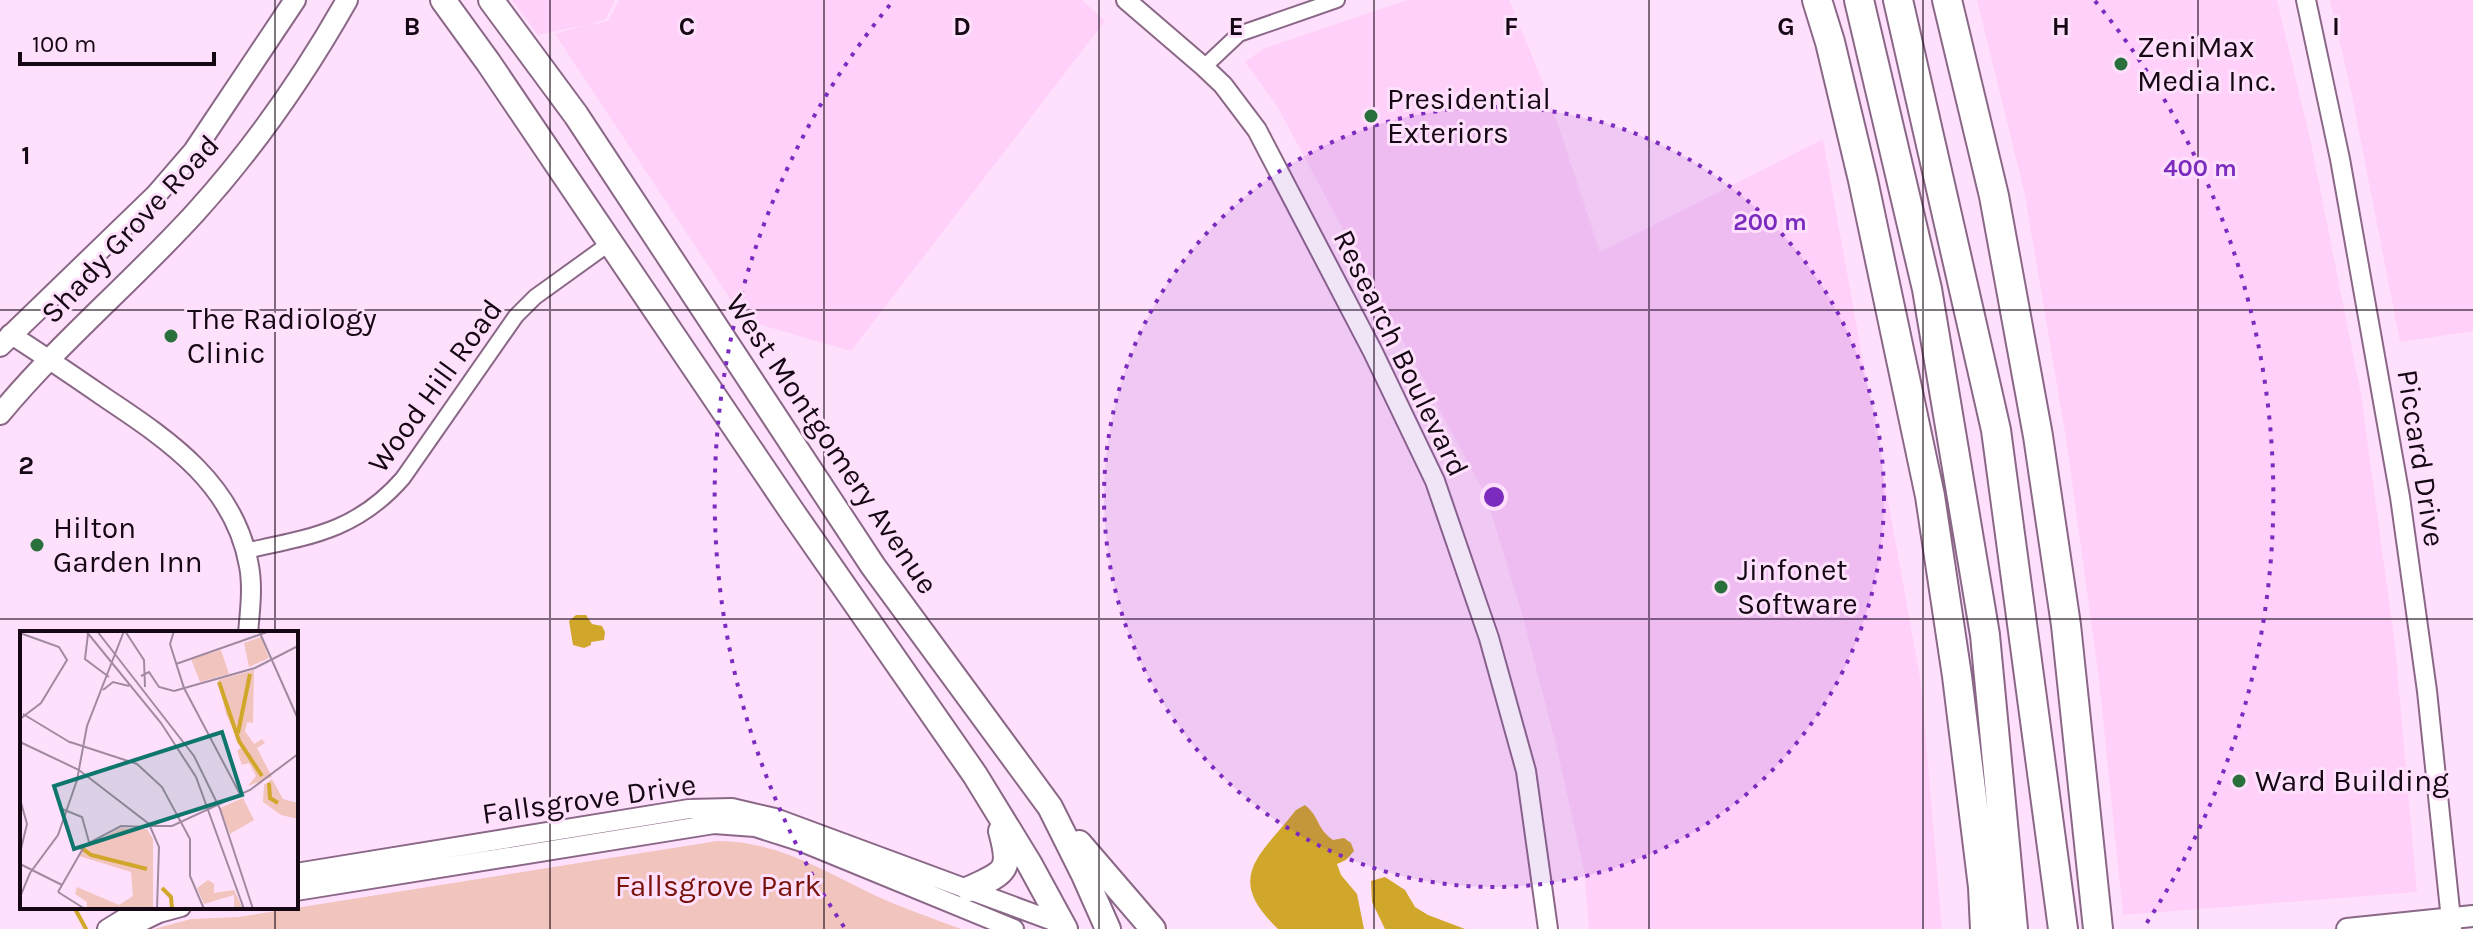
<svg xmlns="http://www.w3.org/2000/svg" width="2473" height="929" font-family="Karla,sans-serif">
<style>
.built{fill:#ffd1fa}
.green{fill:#f1c4bd}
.water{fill:#d0a72a}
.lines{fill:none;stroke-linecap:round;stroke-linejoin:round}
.stream{stroke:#d0a72a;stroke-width:4}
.minor-casing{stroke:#8a6787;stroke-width:18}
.tertiary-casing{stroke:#8a6787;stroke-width:22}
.secondary-casing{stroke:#8a6787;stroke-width:24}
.primary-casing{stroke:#8a6787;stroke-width:28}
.motorway-casing{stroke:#8a6787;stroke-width:32}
.minor{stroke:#fff;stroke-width:14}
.tertiary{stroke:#fff;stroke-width:18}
.secondary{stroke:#fff;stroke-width:20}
.primary{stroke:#fff;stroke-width:24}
.motorway{stroke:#fff;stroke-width:28}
.grid{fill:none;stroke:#150814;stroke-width:2;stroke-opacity:0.55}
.ring{fill:none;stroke:#7b2cbf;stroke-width:4;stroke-dasharray:4 8}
.poi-dot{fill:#2a703c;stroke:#ffe0fc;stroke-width:3}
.labels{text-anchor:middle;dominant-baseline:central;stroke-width:6;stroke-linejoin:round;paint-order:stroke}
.poi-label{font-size:30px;fill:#150814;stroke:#ffe0fc;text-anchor:start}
.street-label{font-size:30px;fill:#150814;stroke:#ffe0fc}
.park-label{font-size:30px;fill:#78120b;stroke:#ffe0fc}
.inset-river{fill:none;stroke:#d0a72a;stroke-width:4}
.inset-road{fill:none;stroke:#a18a9f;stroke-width:2}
.view{fill:#0f766e;fill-opacity:0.15;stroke:#0f766e;stroke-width:4}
.inset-edge{fill:none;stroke:#150814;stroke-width:4}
.grid-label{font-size:26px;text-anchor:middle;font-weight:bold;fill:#150814;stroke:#ffe0fc;stroke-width:6;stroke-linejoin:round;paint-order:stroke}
.centre{fill:#7b2cbf;stroke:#ffe0fc;stroke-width:4}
.ring-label{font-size:24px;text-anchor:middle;font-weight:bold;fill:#7b2cbf;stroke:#ffe0fc;stroke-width:6;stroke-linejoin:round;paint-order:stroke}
</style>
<rect width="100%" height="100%" fill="#ffe0fc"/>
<path class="built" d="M512,0H615L606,19L587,26L608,21L619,0H1082L1105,21L851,351L744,320L555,34L585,25L538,35Z
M1407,0H1509L1547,92L1600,252L1823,139L1921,683L1942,929H1589L1584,871L1556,745L1522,614L1486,496L1277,106L1245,62L1263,49Z
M1977,0H2277L2311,143L2361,394L2395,645L2417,892L2123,915L2099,680L2066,438L2024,191Z
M2330,0H2473V331L2400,342L2351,91Z"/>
<path class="green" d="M717,841C776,841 822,870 874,895C902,908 932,918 961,929H154L191,919L239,917Z"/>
<path class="water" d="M576,615H586L592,624L602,626L605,632L604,640L591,642V645L584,648L573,645L569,621Z
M1305,805C1320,817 1316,828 1333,840L1344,838L1351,843L1354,851L1346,860L1337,864L1341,875L1357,894L1364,929H1278C1224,877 1259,857 1296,810Z
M1385,877L1405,890L1415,907L1428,915L1465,929H1385L1372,902L1371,881Z"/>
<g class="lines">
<path class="stream" d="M74,907L86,929"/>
<g class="minor-casing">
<path id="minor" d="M1204,67L1239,34L1337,0
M245,551C310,537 357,531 403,478L516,316L535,297L610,243"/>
</g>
<g class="tertiary-casing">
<path id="tertiary" d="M1126,0L1204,67L1223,85L1257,130L1373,352L1435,481L1489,638L1526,771L1548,929
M2306,0L2340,159L2400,497L2427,691L2452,929
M10,334C43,355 75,377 107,399C170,441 235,485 249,566C253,587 250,611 248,633
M296,873L689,809L732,808L775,818L1064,925
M296,891L714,824L755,827L802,842L1014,929
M107,929L133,913
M126,929L159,913L181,907"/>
</g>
<g class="secondary-casing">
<path id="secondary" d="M0,346L156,195L194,151L295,0
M0,414C60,342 132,282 195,213C254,148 304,76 347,0
M2347,929L2473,916"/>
</g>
<g class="primary-casing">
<path id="primary" d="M443,0L488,62L793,513L975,775L1029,863L1065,929
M491,0L576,115L873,566L1050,807L1084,875L1108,929
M1079,843L1153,929
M969,889C1006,872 1012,871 1001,831"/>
</g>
<g class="motorway-casing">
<path id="motorway" d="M1817,0L1830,42L1863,180L1930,496L1957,676L1983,887L1985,929
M1859,0L1927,289L1985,635L2013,929
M1898,0L1996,430L2063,929
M1947,0L1994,196L2038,436L2066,625L2098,929"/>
</g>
<use href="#minor" class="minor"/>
<use href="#tertiary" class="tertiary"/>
<use href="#secondary" class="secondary"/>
<use href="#primary" class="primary"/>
<use href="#motorway" class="motorway"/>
</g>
<path class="grid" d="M275,0V633M550,0V929M824,0V929M1099,0V929M1374,0V929M1649,0V929M1923,0V929M2198,0V929M0,310H2473M0,619H2473M275,907V929"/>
<circle cx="1494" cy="497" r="390" fill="#7b2cbf" fill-opacity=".12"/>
<g class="ring">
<circle cx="1494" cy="497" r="390"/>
<path d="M844 927A779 779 0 0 1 893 1M2095 1A779 779 0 0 1 2144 927"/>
</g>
<g class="poi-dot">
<circle cx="2121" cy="64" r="8"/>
<circle cx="1371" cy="116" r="8"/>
<circle cx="171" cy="336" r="8"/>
<circle cx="37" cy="545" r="8"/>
<circle cx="1721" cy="587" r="8"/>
<circle cx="2239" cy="781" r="8"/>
</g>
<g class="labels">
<g class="poi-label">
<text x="2137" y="47">ZeniMax<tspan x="2137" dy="34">Media Inc.</tspan></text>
<text x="1387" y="99">Presidential<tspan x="1387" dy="34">Exteriors</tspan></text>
<text x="187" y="319">The Radiology<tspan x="187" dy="34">Clinic</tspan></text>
<text x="53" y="528">Hilton<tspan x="53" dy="34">Garden Inn</tspan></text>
<text x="1737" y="570">Jinfonet<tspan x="1737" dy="34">Software</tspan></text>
<text x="2255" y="781">Ward Building</text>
</g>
<g class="street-label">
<text transform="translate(130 229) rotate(-47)">Shady Grove Road</text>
<text transform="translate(1401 353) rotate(64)">Research Boulevard</text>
<text transform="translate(435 386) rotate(-54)">Wood Hill Road</text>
<text transform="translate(832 444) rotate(56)">West Montgomery Avenue</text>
<text transform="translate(2421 458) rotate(81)">Piccard Drive</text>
<text transform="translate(589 799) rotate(-8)">Fallsgrove Drive</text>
</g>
<g class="park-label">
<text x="718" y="886">Fallsgrove Park</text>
</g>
</g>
<g transform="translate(20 631)">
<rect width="278" height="278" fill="#ffe0fc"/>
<path d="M241,6L249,27L229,36L224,12ZM201,19L209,43L180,51L171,28ZM234,39L233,92L227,91L225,100L234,113L242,108L245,112L237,117L252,146L228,155L236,145L229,132L222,134L217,120L222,116L206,83L198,49ZM252,148L263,168L278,172V188L261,184L243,171L244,154ZM223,167L234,189L210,203L200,177ZM101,197L127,198L133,208V278H67V271L55,263L57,256L99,274L113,265L111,241L59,225L62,218ZM188,249L194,253V262L214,259L223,278H214V264L184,273L177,257Z" fill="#f1c4bd"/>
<path class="inset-river" d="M199,51L219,110L242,145M218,102L230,43M249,152L250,167L258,172M59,215L71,224L127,238M142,257L151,266L152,278"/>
<path class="inset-road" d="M66,0L141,92L176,146L224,278M77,0L174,125L200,178L233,278M105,0L124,29L125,56M154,0L150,13L164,57L221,165M239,0L278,88M0,2L39,16L47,29L21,72L0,88M68,3L65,28L89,46M156,33L250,0M121,45L129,41L139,56L154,60M83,59L93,51L109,55M154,60L235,37L278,15M3,83L51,112M0,111L59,139L129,193L139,216L137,278M50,111L117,133L142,156L170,208V245L184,278M0,168L7,193L0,222M42,178L62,186L69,211M127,195H152L230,159L278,123M0,233L42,254M38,261L65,214L101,195L128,196M38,261L65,278M0,266L10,242L38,204L57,149L67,95L104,0"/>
<path class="view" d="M202,101L222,164L54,218L34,155Z"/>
<rect width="278" height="278" class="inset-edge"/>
</g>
<g class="grid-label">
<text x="412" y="35">B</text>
<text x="687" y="35">C</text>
<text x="962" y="35">D</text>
<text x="1236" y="35">E</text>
<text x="1511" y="35">F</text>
<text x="1786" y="35">G</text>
<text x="2061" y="35">H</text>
<text x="2336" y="35">I</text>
<text x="26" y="164">1</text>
<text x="26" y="474">2</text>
</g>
<circle cx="1494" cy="497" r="12" class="centre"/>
<g class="ring-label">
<text x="2200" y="176">400 m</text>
<text x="1770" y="230">200 m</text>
</g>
<path d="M20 52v12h194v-12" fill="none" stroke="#150814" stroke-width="4"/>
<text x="32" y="52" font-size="24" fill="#150814" stroke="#ffe0fc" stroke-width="6" paint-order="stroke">100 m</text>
</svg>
